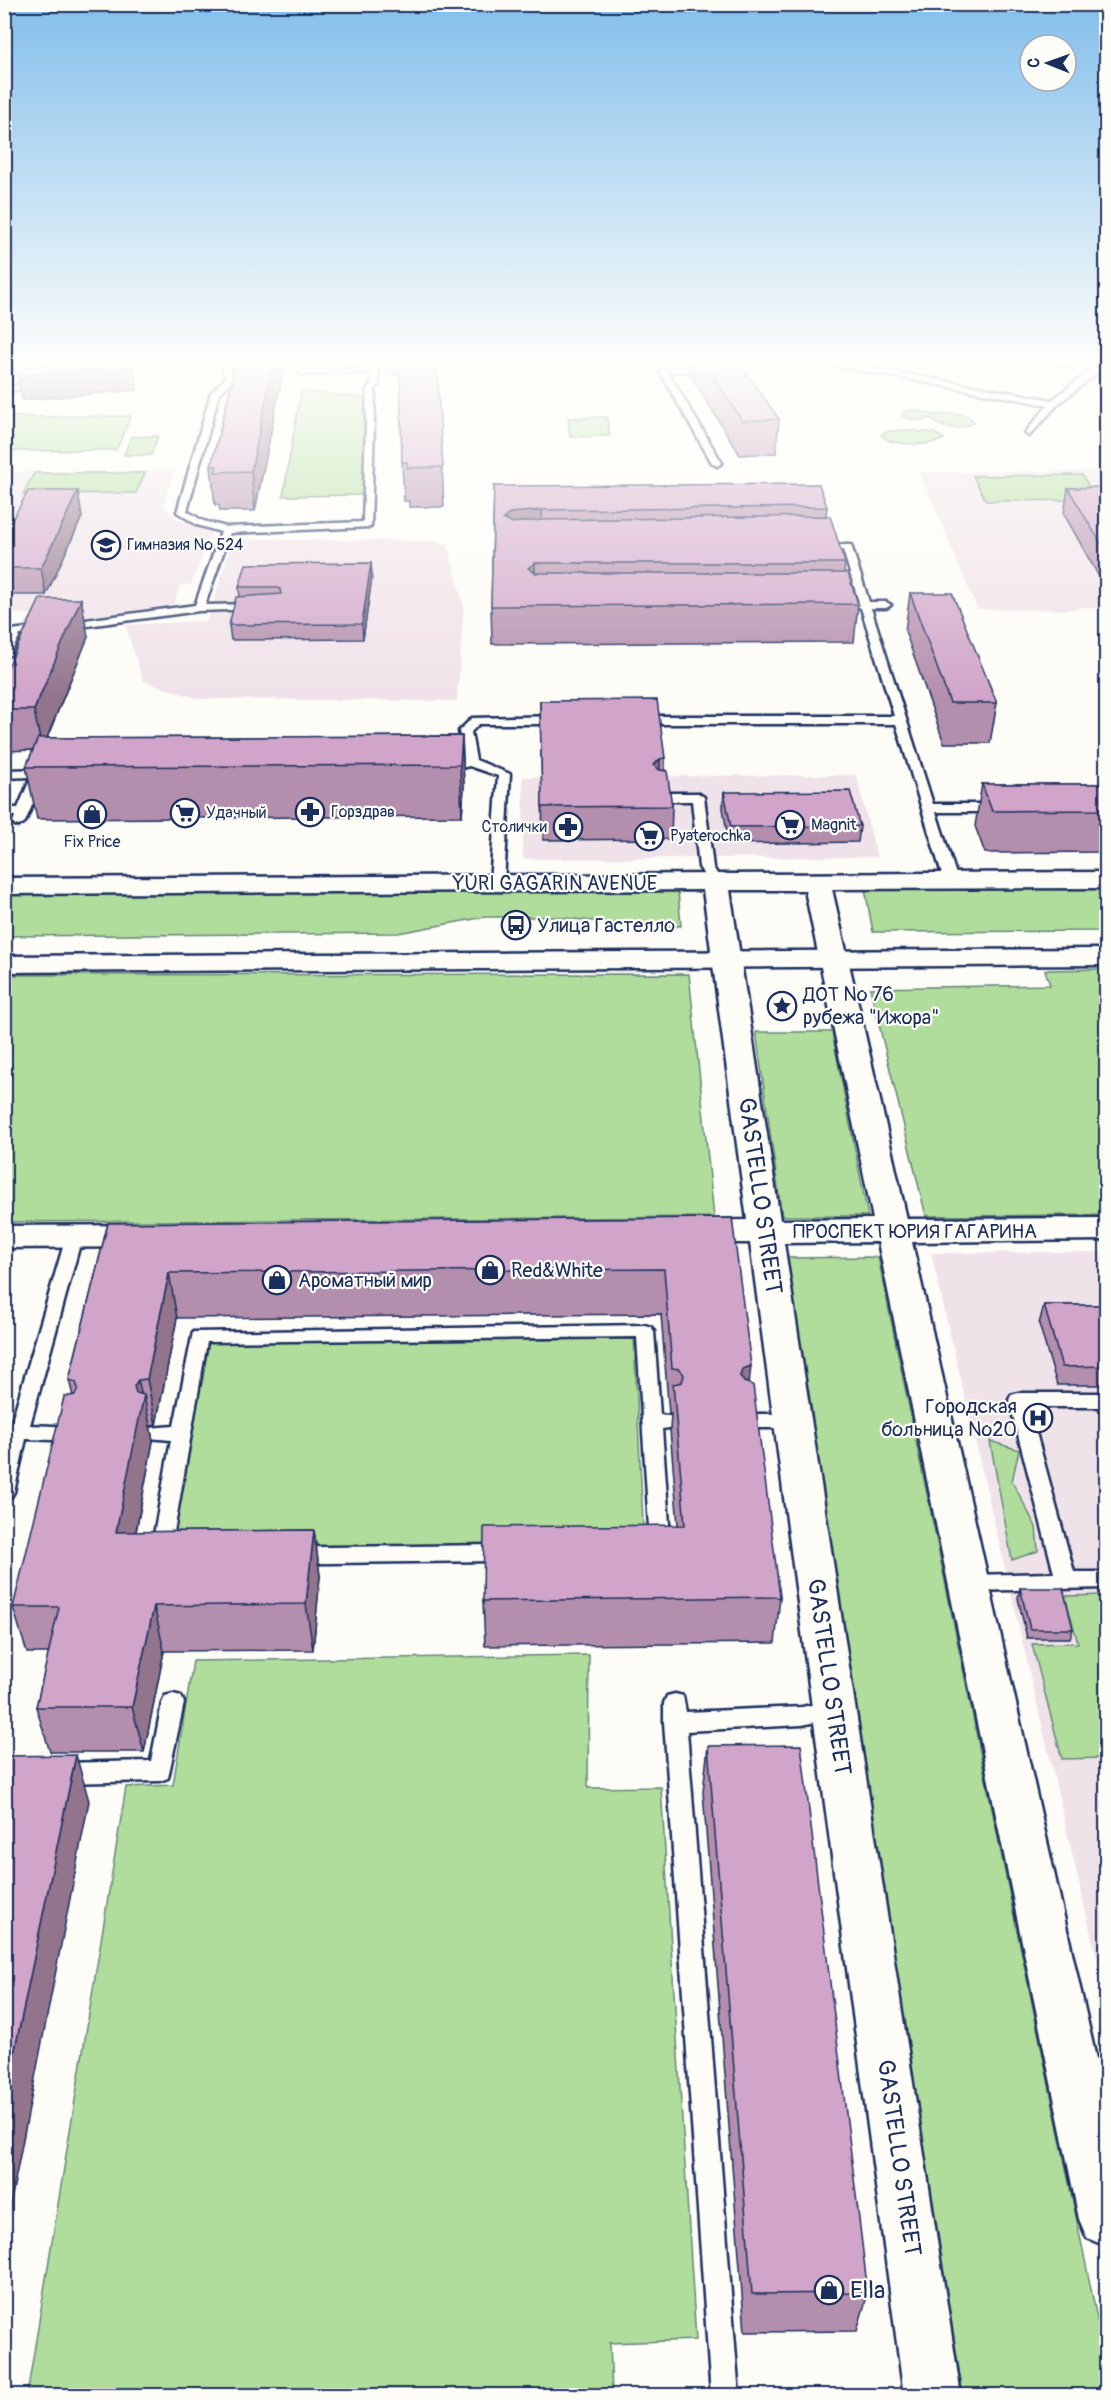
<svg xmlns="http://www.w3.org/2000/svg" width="1111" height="2400" font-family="Pangolin,sans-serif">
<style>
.built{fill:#f0e2e9}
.green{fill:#b0dd9b;stroke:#66867c;stroke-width:1.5}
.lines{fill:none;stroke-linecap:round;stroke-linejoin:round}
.service-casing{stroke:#1b2f5e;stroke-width:5}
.minor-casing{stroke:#1b2f5e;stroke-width:5}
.secondary-casing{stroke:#1b2f5e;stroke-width:5}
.service{fill:#fdfcf7;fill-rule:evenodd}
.minor{fill:#fdfcf7;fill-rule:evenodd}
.secondary{fill:#fdfcf7;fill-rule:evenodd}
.wall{fill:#b48ead;stroke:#1b2f5e;stroke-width:1.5}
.shaded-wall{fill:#92748d;stroke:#1b2f5e;stroke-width:1.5}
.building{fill:#d1a5c9;stroke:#1b2f5e;stroke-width:1.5}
.labels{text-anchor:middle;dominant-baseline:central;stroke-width:4.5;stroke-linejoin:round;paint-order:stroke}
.far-poi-label{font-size:16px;fill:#1b2f5e;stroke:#fdfcf7;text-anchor:start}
.street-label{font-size:20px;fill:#1b2f5e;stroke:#fdfcf7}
.poi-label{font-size:20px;fill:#1b2f5e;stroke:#fdfcf7;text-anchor:start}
.near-street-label{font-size:24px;fill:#1b2f5e;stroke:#fdfcf7}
.near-poi-label{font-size:24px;fill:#1b2f5e;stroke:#fdfcf7;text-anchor:start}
</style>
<rect width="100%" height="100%" fill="#fdfcf7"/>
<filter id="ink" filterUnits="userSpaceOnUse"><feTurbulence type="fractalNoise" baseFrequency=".0167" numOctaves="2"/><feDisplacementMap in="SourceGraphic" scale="12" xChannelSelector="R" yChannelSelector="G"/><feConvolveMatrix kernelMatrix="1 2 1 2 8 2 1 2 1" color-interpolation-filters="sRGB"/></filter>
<g filter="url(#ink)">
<path class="built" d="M174,471L163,506L177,519L207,530L211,535L191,585H180L174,605L23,625L33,614H5L4,472Z
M1106,471V610L1084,607L1071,610L977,609L920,472Z
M233,539L433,541L448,545L464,606L457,701L200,699L143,681L125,625L207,621Z
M856,775L877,857L523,859V777Z
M1106,1252V1998L931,1253Z"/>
<path class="green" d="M301,391L371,399L367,495L283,496Z
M912,410C921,410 931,415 936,415C949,415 965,409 974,422C963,430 939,430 932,418L917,421L902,416L903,412Z
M131,416L116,450L5,451V417Z
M607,417L610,436L570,437L568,418Z
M905,430L934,433L944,439C930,446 893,447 881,435L890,431Z
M158,436L151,455H124L131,437Z
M34,473H145L136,493L23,494Z
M1082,475L1098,500L986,501L973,476Z
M1106,888V931L873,932L865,889Z
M678,891L681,926H640L555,917H485L398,933L5,936V894Z
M1106,969V1215L926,1216L870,988L1050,985L1045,970Z
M689,974L714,1217L5,1222V975Z
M756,1032H832L868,1216H782Z
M878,1257L1106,2362V2395H963L783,1258Z
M634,1339L644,1543L172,1548L207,1342Z
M990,1441L1019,1450L1012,1481L1036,1527L1038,1551L1012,1560Z
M1106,1595V1758L1062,1759L1032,1644L1078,1643L1065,1596Z
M589,1655L588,1788L661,1787L696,2340L610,2343L612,2395H27L126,1787L173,1785L193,1661Z"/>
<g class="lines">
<g class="service-casing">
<path id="service" d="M221,360H229L233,380L219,394L187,511L203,521L226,527L363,522L367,389L371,384L370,372L302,375L298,373L302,371L360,369L380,360H389L378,369L379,384L375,389L371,527L230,533L205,605L255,604L259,605V609L199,611L20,635L10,655L4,658V644L12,630L195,605L221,532L197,525L177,512L211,393L225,379Z
M738,360H828L1052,400L1091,370L1057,365L1056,360L1102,369L1057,405L1029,436L1025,433L1048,405L820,363L742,362Z
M712,365L715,369L668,372L722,463L717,466L712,463L659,370Z
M46,384L43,388L4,391V386Z
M814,545H851L869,602H886L891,605L886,608H871L933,804H1001L1007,808L1001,812H936L958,881L956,884L951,885L944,881L896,724H638L632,720L638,716H894L861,608L852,605L859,602L843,550H818L813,547Z
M472,718L561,716L567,720L561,724H479L471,732L476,760L510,774L504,883L497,887L490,883L498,776L469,766L443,773L437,769L464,760L459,731Z
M49,769L55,773L44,777L25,822L19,826L15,825L13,822L15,816H4V808H18L31,777L4,778V770Z
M698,793L704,797L713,867L722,882L715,886L710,885L699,867L692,801H660L654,797L660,793Z
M74,1231L82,1237L30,1425L78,1427L85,1429L87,1434L85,1439L78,1441L26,1439L14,1492L11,1497L4,1499V1450L7,1438H4V1424H11L66,1237Z
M645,1325L651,1327L654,1331L660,1415L677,1417L679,1422L677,1427L662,1429L671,1551L668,1557L661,1559L160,1565L153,1563L150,1557L171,1440L148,1438L146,1433L148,1428L174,1426L193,1332ZM637,1337L650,1543L171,1549L207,1342Z
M1018,1393H1106V1407H1029L1074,1572H1106V1588L969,1591L962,1589L959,1583L962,1577L969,1575L1054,1573L1009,1400L1011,1395Z
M747,1414H793L800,1416L802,1421L800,1426L793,1428H747L740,1426L738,1421L740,1416Z
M173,1694L181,1696L184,1703L168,1778L160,1781L59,1783L51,1780L48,1773L51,1766L59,1763L151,1761L162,1703L165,1696Z
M675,1694L683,1696L686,1712L802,1707L834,1700L842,1702L845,1709L842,1716L802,1725L687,1731L739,2396H711L664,1722V1703L667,1696Z"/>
</g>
<g class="minor-casing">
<path id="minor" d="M1106,872V888L832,889L907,1219L1106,1218V1240L912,1242L1106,2103V2246L1087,2238L1079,2219L878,1242L784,1243L961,2396H904L750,1243H690L678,1240L673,1232L678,1224L690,1221L747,1220L703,890L4,894V878ZM730,890H805L873,1219L780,1220Z
M150,1225L162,1228L167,1236L162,1244L150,1247L4,1248V1226Z"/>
</g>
<g class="secondary-casing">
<path id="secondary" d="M1106,949V965L4,972V956Z"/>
</g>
<use href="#service" class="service"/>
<use href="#minor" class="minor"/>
<use href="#secondary" class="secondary"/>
</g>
<path class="wall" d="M234,360H302L285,361L255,511H220L219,505H215L211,466L236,364H234Z
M311,360H373L352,367L341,363Z
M386,360H546L437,367L444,507H409V501H404L402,462L400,375H387Z
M681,360H737L779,419L776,453L740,455L689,373V364H684Z
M863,360H882L878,363Z
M494,486L827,507L826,516L845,563L844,573L858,604L854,642L492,644L491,606Z
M1107,487V591L1064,514L1068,488Z
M82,517L46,595H4V535Z
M371,563L372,577L363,639L231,640L229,625L240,597L239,587Z
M910,593L997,703L990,743H944L905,631Z
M81,599L88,637L47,738L462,736L464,787L462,816L37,819L26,767L33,750L4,751V675Z
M540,701L665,758V770L672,806L671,839L543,840Z
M982,784H1107V852L985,853L975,826Z
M724,792L860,826L858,842L729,844L723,808Z
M732,1218L749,1384L780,1597L775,1643L485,1646L483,1601L678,1525L670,1430L671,1414H669L661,1314L177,1318L156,1425L150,1426L153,1441L136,1532L314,1530L320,1576L313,1650L164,1651L144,1752H50L36,1707L49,1653H27L13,1607L73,1396L69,1380L108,1223Z
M1044,1305H1107V1385H1057L1039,1324Z
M1020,1588L1073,1629L1070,1638H1027L1018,1598Z
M708,1746L868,2293L857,2331L745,2332L703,1792Z"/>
<path class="shaded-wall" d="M18,360H63V372L133,360L137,390L22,400L18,376H21Z
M274,360H284L285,361L255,511L251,471Z
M352,360H373L352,367Z
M684,360H690L689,364H684Z
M78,491L82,517L46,595L41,568Z
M542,510V546L503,519L510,513Z
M371,563L372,577L363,639L362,624Z
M535,563V600L528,568Z
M81,599L88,637L42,750L34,710Z
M462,736L464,787L462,816L460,765Z
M660,759L659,791L653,765Z
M4,812L9,831L4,842Z
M169,1273L177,1318L156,1425L147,1379Z
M751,1366L746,1412L740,1376L742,1369Z
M138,1380L143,1400L144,1395L153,1441L127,1578L116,1532L134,1386Z
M314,1530L320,1576L313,1650L306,1604Z
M154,1606L164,1651L144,1752L132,1707Z
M76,1755L89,1801L4,2237V2102Z"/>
<path class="building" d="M70,360H133V366L18,376V368L70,364Z
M238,360H274L251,471L215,472L217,466H211Z
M400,360H436L443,467L407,468V462H402Z
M703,360H737L779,419L742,421Z
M819,484L827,507L542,510L510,513L503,519L511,523L542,520L830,516L845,563H535L528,568L535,573H848L858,604L491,606L494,486Z
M1107,487V554L1068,488Z
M28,491H78L41,568H4V535Z
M371,563L362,624L229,625L236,597L281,594L280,589L275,587H239L246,564Z
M910,593H952L997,703H950Z
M40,599H81L34,710H4V675Z
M657,700L665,758L660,759L653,765L660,770L667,771L672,806L542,807L540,701Z
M462,736L460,765L26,767L38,738Z
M982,784H1107V810L992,811Z
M850,791L860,826L731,827L724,792Z
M732,1218L751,1366L742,1369L740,1376L744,1382L753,1385L780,1597L483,1601L484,1527L685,1525L673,1384L682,1382L684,1375L680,1369L672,1368L664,1269L169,1273L147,1379L138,1380L134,1386L136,1393L144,1395L116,1532L314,1530L306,1604L154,1606L132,1707H36L59,1607H13L64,1397L75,1395L78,1389L76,1382L69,1380L108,1223Z
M1044,1305H1107V1366L1062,1367Z
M1020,1588H1063L1073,1629H1030Z
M801,1745L868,2293L752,2294L708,1746Z
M76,1755L4,2102V1756Z"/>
</g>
<linearGradient id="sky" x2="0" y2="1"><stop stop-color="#83bfeb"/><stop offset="0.52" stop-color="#fefefb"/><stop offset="1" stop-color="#fefefb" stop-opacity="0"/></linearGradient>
<rect width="1111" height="696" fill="url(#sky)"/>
<defs>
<g id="school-ring" transform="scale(1.5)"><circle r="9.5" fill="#fdfcf7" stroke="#1b2f5e" stroke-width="1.5"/><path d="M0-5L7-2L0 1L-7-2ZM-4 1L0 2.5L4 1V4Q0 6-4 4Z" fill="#1b2f5e"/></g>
<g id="pharmacy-ring" transform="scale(1.5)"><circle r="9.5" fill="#fdfcf7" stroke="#1b2f5e" stroke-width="1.5"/><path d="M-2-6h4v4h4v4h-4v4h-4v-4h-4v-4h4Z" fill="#1b2f5e"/></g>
<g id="supermarket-ring" transform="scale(1.5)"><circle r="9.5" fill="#fdfcf7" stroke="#1b2f5e" stroke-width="1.5"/><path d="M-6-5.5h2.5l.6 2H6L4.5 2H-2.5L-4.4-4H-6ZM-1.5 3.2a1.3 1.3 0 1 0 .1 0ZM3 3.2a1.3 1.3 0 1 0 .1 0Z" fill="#1b2f5e"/></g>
<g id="shop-ring" transform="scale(1.5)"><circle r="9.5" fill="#fdfcf7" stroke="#1b2f5e" stroke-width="1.5"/><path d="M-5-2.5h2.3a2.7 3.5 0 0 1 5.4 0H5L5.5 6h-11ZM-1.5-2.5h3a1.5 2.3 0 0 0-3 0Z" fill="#1b2f5e"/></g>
<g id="bus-ring" transform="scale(1.5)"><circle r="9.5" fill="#fdfcf7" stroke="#1b2f5e" stroke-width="1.5"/><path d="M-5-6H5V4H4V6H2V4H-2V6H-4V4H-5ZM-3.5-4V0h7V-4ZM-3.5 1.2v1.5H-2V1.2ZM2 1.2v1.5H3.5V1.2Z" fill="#1b2f5e"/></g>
<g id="sight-ring" transform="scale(1.5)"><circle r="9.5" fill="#fdfcf7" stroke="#1b2f5e" stroke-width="1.5"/><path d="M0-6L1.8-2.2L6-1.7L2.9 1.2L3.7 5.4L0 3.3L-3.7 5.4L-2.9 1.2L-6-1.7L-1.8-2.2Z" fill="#1b2f5e"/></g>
<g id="hospital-ring" transform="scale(1.5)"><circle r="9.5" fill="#fdfcf7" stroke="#1b2f5e" stroke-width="1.5"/><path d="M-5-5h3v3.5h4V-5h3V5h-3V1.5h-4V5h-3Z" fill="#1b2f5e"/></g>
</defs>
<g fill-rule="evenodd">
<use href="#school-ring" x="106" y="545"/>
<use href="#pharmacy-ring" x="310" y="812"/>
<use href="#supermarket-ring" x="185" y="813"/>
<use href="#shop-ring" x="92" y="814"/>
<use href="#supermarket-ring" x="790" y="825"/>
<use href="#pharmacy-ring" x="568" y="827"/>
<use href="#supermarket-ring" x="649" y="836"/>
<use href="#bus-ring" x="516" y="925"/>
<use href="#sight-ring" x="782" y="1006"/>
<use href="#shop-ring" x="490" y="1270"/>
<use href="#shop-ring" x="277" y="1280"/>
<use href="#hospital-ring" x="1038" y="1418"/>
<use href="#shop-ring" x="829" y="2290"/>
</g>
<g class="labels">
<g class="far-poi-label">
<text x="127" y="545">Гимназия № 524</text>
<text x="331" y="812">Горздрав</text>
<text x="206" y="813">Удачный</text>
<text x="811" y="825">Magnit</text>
<text x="547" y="827" text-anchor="end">Столички</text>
<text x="670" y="836">Pyaterochka</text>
<text x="92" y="842" text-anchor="middle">Fix Price</text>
</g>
<g class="street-label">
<text x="555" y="883">YURI GAGARIN AVENUE</text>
<text x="915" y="1231">ПРОСПЕКТ ЮРИЯ ГАГАРИНА</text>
</g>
<g class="poi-label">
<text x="537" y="925">Улица Гастелло</text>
<text x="803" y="994">ДОТ № 76<tspan x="803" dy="23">рубежа "Ижора"</tspan></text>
<text x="511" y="1270">Red&amp;White</text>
<text x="298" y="1280">Ароматный мир</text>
<text x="1017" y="1406" text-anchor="end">Городская<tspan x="1017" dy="23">больница №20</tspan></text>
</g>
<g class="near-street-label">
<text transform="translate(760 1196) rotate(82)">GASTELLO STREET</text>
<text transform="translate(829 1677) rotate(82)">GASTELLO STREET</text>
<text transform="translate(899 2158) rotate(82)">GASTELLO STREET</text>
</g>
<g class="near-poi-label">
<text x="850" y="2290">Ella</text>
</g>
</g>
<rect width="1111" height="2400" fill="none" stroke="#fdfcf7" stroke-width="24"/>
<rect x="12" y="12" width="1087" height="2376" fill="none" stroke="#1b2f5e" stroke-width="2" filter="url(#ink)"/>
<g transform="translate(1048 63) rotate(271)"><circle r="28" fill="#fdfcf7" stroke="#a3aaba" stroke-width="1.5"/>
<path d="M0-4.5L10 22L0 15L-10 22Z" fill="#1b2f5e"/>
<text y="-9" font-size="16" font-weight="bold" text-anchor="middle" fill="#1b2f5e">С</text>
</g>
</svg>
